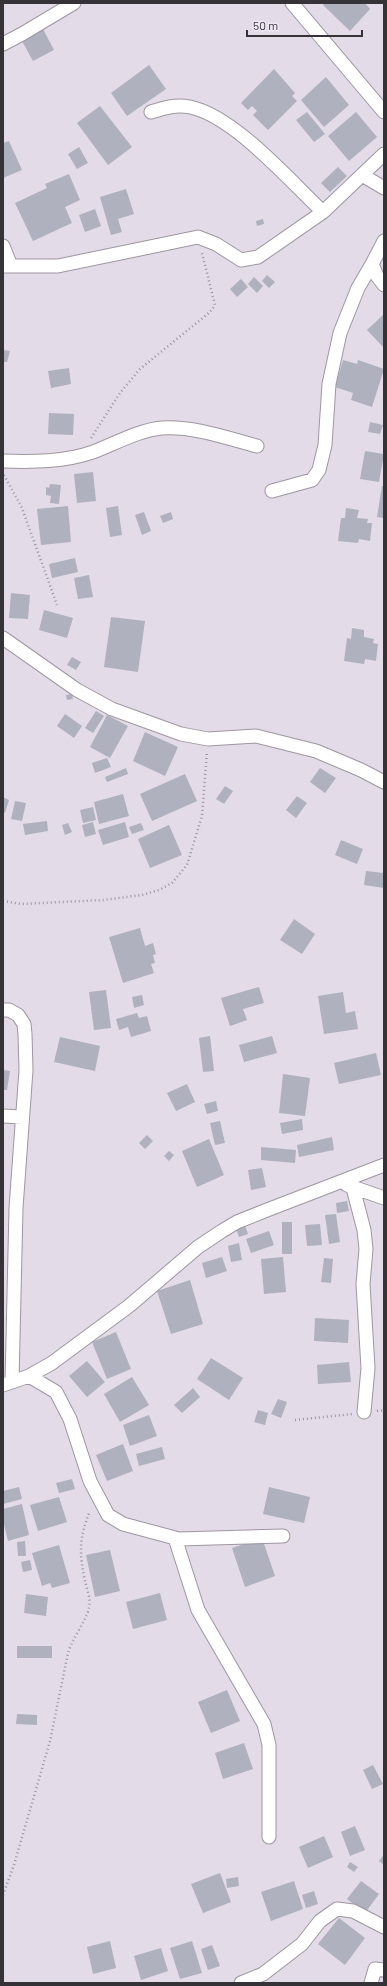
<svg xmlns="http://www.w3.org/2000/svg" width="387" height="1986" font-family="Barlow,sans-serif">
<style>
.building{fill:#afb1be}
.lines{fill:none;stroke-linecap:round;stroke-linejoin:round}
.minor-casing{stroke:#9e96a1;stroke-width:15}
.path{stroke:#9a949e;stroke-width:2.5;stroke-dasharray:1 3;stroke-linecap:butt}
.minor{stroke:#fff;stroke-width:13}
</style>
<rect width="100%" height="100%" fill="#e3dbe7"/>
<path class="building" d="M325,3H365L370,9L350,31L323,5Z
M43,29L54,50L33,61L22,41Z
M149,65L166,89L127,116L111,93Z
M274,69L295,93L292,96L297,101L268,130L253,115L257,111L252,106L248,110L241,103Z
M326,77L349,105L324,127L301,100Z
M100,106L132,147L108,165L77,123Z
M307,112L325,134L314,142L296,120Z
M356,112L377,137L349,161L328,136Z
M9,141L22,170L3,178V143Z
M79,147L88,163L77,169L68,154Z
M338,167L347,176L330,192L321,183Z
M69,174L80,200L65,207L72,223L33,241L15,203L47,188L45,184Z
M126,189L134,214L118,219L122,232L111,235L100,197Z
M95,209L101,226L85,232L79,215Z
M263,219L264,224L257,226L256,221Z
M267,275L275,282L269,288L262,281Z
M254,277L263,286L257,293L248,284Z
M241,279L248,287L237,297L230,289Z
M384,314V348L367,330Z
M3,350L10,351L7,362H3Z
M343,360L357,364L358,360L384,369L372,407L351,400L353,393L335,387Z
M69,368L71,384L51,388L48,371Z
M49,413L74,414L73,435L48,434Z
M370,422L383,425L380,434L368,432Z
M365,451L384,454L379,482L360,479Z
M93,472L96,501L77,503L74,474Z
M50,484L61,485L59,504L50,503L51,496L46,495V487L49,488Z
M382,486H384V518L377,517Z
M68,506L71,542L41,545L37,509Z
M118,506L122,535L110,537L106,508Z
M346,508L359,510L357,518L368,519L367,523H372L370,541L359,539L358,543L338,541L341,518H345Z
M144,512L151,531L142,535L135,515Z
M171,512L173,519L163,523L160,516Z
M75,558L78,572L52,578L49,564Z
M89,575L93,597L78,599L74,578Z
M11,593L30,595L28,619L9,618Z
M44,610L73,618L67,638L39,630Z
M111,617L145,621L138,672L104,667Z
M352,628L364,630V637L374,639L373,643L378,644L376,661L365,659L364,664L344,661L347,638L351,639Z
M72,657L81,662L76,670L67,665Z
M72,694L73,699L67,700L66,695Z
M96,711L104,716L93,733L85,728Z
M65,714L82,726L74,738L57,726Z
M107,715L128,726L110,758L90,747Z
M145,732L178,747L165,776L133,761Z
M107,758L111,767L95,773L92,763Z
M126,768L128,774L107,782L105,777Z
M320,768L336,778L325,793L310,782Z
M185,774L197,801L152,821L140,794Z
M225,786L233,791L224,804L216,799Z
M123,794L129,816L99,824L94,802Z
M297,796L307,803L296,818L286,810Z
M3,797L9,800L5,813L3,812Z
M15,801L26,803L22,821L11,819Z
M93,807L96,820L83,823L80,810Z
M47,821L48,831L25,835L23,824Z
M93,822L96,834L85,837L82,825Z
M125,822L129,837L103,845L98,830Z
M68,823L72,832L65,835L62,825Z
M141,823L144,830L132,834L129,827Z
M169,825L182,855L150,868L138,839Z
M341,840L363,849L357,864L335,855Z
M366,871L384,873V888L364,885Z
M294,919L315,934L302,954L280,940Z
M140,928L145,946L153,943L156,954L153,955L155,963L151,964L154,973L123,983L109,937Z
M259,987L264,1003L243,1009L247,1020L230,1026L221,998Z
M106,990L111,1028L94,1030L89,992Z
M343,992L346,1013L355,1011L358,1029L324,1034L318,996Z
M142,995L144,1005L134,1008L132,997Z
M137,1013L139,1018L147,1016L151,1031L131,1037L128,1027L119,1030L116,1019Z
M210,1036L214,1071L203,1072L199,1038Z
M272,1036L277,1053L244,1062L239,1045Z
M60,1037L100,1046L95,1071L54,1062Z
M376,1053L381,1075L339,1084L334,1063Z
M3,1070L10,1071L7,1090H3Z
M283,1074L310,1078L305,1116L279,1113Z
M187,1084L195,1102L176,1111L167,1093Z
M216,1101L218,1111L207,1114L204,1104Z
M302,1119L303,1130L282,1134L280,1123Z
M220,1121L225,1143L215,1145L210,1123Z
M147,1135L153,1141L145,1149L139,1143Z
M332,1137L334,1150L299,1157L297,1145Z
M209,1139L224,1175L197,1187L182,1151Z
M261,1147L296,1150L295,1163L261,1160Z
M169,1151L174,1155L169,1161L164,1156Z
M262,1168L266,1187L251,1190L248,1170Z
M347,1201L349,1211L337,1213L336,1203Z
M336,1214L340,1242L329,1244L325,1215Z
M282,1222H292V1254H282Z
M320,1224L322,1245L307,1246L305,1225Z
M245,1225L248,1234L239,1237L236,1228Z
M269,1231L274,1245L251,1253L246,1239Z
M239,1243L242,1260L231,1262L228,1246Z
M222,1257L227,1271L206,1278L202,1263Z
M283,1257L286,1292L264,1294L261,1259Z
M324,1258L333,1259L331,1283L321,1282Z
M190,1280L203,1324L171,1334L157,1291Z
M315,1318L349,1320L348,1343L314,1341Z
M116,1332L131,1369L107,1379L92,1342Z
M211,1358L243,1378L229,1400L197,1379Z
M87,1361L105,1382L87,1397L69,1376Z
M349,1362L351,1382L318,1384L317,1365Z
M132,1377L149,1405L120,1422L104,1394Z
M193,1388L200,1397L182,1413L174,1405Z
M278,1399L287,1402L281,1418L271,1414Z
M258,1410L268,1413L265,1425L254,1422Z
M149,1415L157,1436L130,1446L123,1425Z
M123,1444L133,1471L107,1481L96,1455Z
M162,1447L165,1459L139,1466L136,1454Z
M72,1479L75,1489L59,1493L56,1483Z
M19,1487L22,1499L3,1504V1491Z
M269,1487L310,1497L304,1523L263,1514Z
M59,1497L67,1522L38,1531L30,1505Z
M22,1504L29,1535L8,1541L3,1520V1509Z
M262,1538L275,1576L245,1587L232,1548Z
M25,1541L26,1556H18L17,1542Z
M59,1545L70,1583L52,1588L50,1583L42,1586L32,1553Z
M110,1550L120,1591L95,1597L86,1555Z
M30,1560L32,1570L23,1572L21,1562Z
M160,1593L167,1620L133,1629L126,1602Z
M26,1594L48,1597L46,1616L24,1613Z
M17,1646H52V1658H17Z
M227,1690L240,1721L211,1733L198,1702Z
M17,1714L37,1715V1725L16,1724Z
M244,1743L253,1769L223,1779L215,1753Z
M373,1765L383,1784L372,1789L363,1770Z
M355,1826L365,1850L350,1856L341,1832Z
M324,1836L333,1857L308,1868L299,1847Z
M384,1854V1865L379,1861Z
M350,1862L358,1867L354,1872L347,1867Z
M220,1873L231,1902L203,1913L191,1884Z
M238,1877L239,1886L227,1888L226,1879Z
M294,1881L303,1909L271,1921L261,1892Z
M361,1881L379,1894L365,1913L347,1899Z
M314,1891L318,1904L306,1908L302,1895Z
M339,1918L365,1938L345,1965L318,1944Z
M110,1941L116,1968L93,1974L87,1947Z
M192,1941L202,1973L180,1979L170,1948Z
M212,1945L220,1966L208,1970L201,1949Z
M161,1948L168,1971L141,1980L134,1956Z"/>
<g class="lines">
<g class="minor-casing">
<path id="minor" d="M292,3L384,112
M3,44L22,34L74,3
M151,112C164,108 176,104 190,107C234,116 290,181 323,212
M362,175L384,188
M384,241L372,264L377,276L384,285
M3,246L11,266
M3,266H58L198,237L216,244L241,260L258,257L323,212L384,154
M3,461C32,462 65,462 93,452C114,444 139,430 162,428C194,426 227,438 257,446
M272,491L312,480L319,470L325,445L329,384L340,333L358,288L372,264
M3,638L77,690L112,709L181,734L208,739L256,736L316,751L361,770L384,782
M3,1010H9L18,1015L24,1024L25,1034L26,1070L16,1208L12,1382
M3,1116L22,1117
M347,1185L384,1198
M353,1188L364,1230L366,1249L363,1284L368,1368L364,1412
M29,1376L56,1392L70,1419L90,1481L108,1515L123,1524L179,1539L283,1536
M3,1385L29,1376L52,1363L129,1306L198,1247L222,1231L237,1222L267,1210L384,1165
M175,1538L198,1610L264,1724L269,1745V1837
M241,1983L263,1974L302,1944L320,1921L337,1909L353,1911L384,1927
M371,1983L375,1969L384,1970"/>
</g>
<path class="path" d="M91,438L120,393L140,369L210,312L215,305L202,253
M4,475L22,508L57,605
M3,901L21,904L103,900L142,895L159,890L172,883L187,865L202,816L207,751
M377,1411L384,1410
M295,1420L352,1414
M3,1895L14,1865L50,1741L68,1653C72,1639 87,1619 89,1608C91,1599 87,1589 85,1581C79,1552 79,1538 90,1511"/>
<use href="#minor" class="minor"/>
</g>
<rect width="387" height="1986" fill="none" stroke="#363338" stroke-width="8"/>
<path d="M247 30v6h115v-6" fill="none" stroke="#363338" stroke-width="2"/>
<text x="253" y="30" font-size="12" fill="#363338" stroke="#f0e8f4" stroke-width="3" paint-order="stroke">50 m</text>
</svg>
